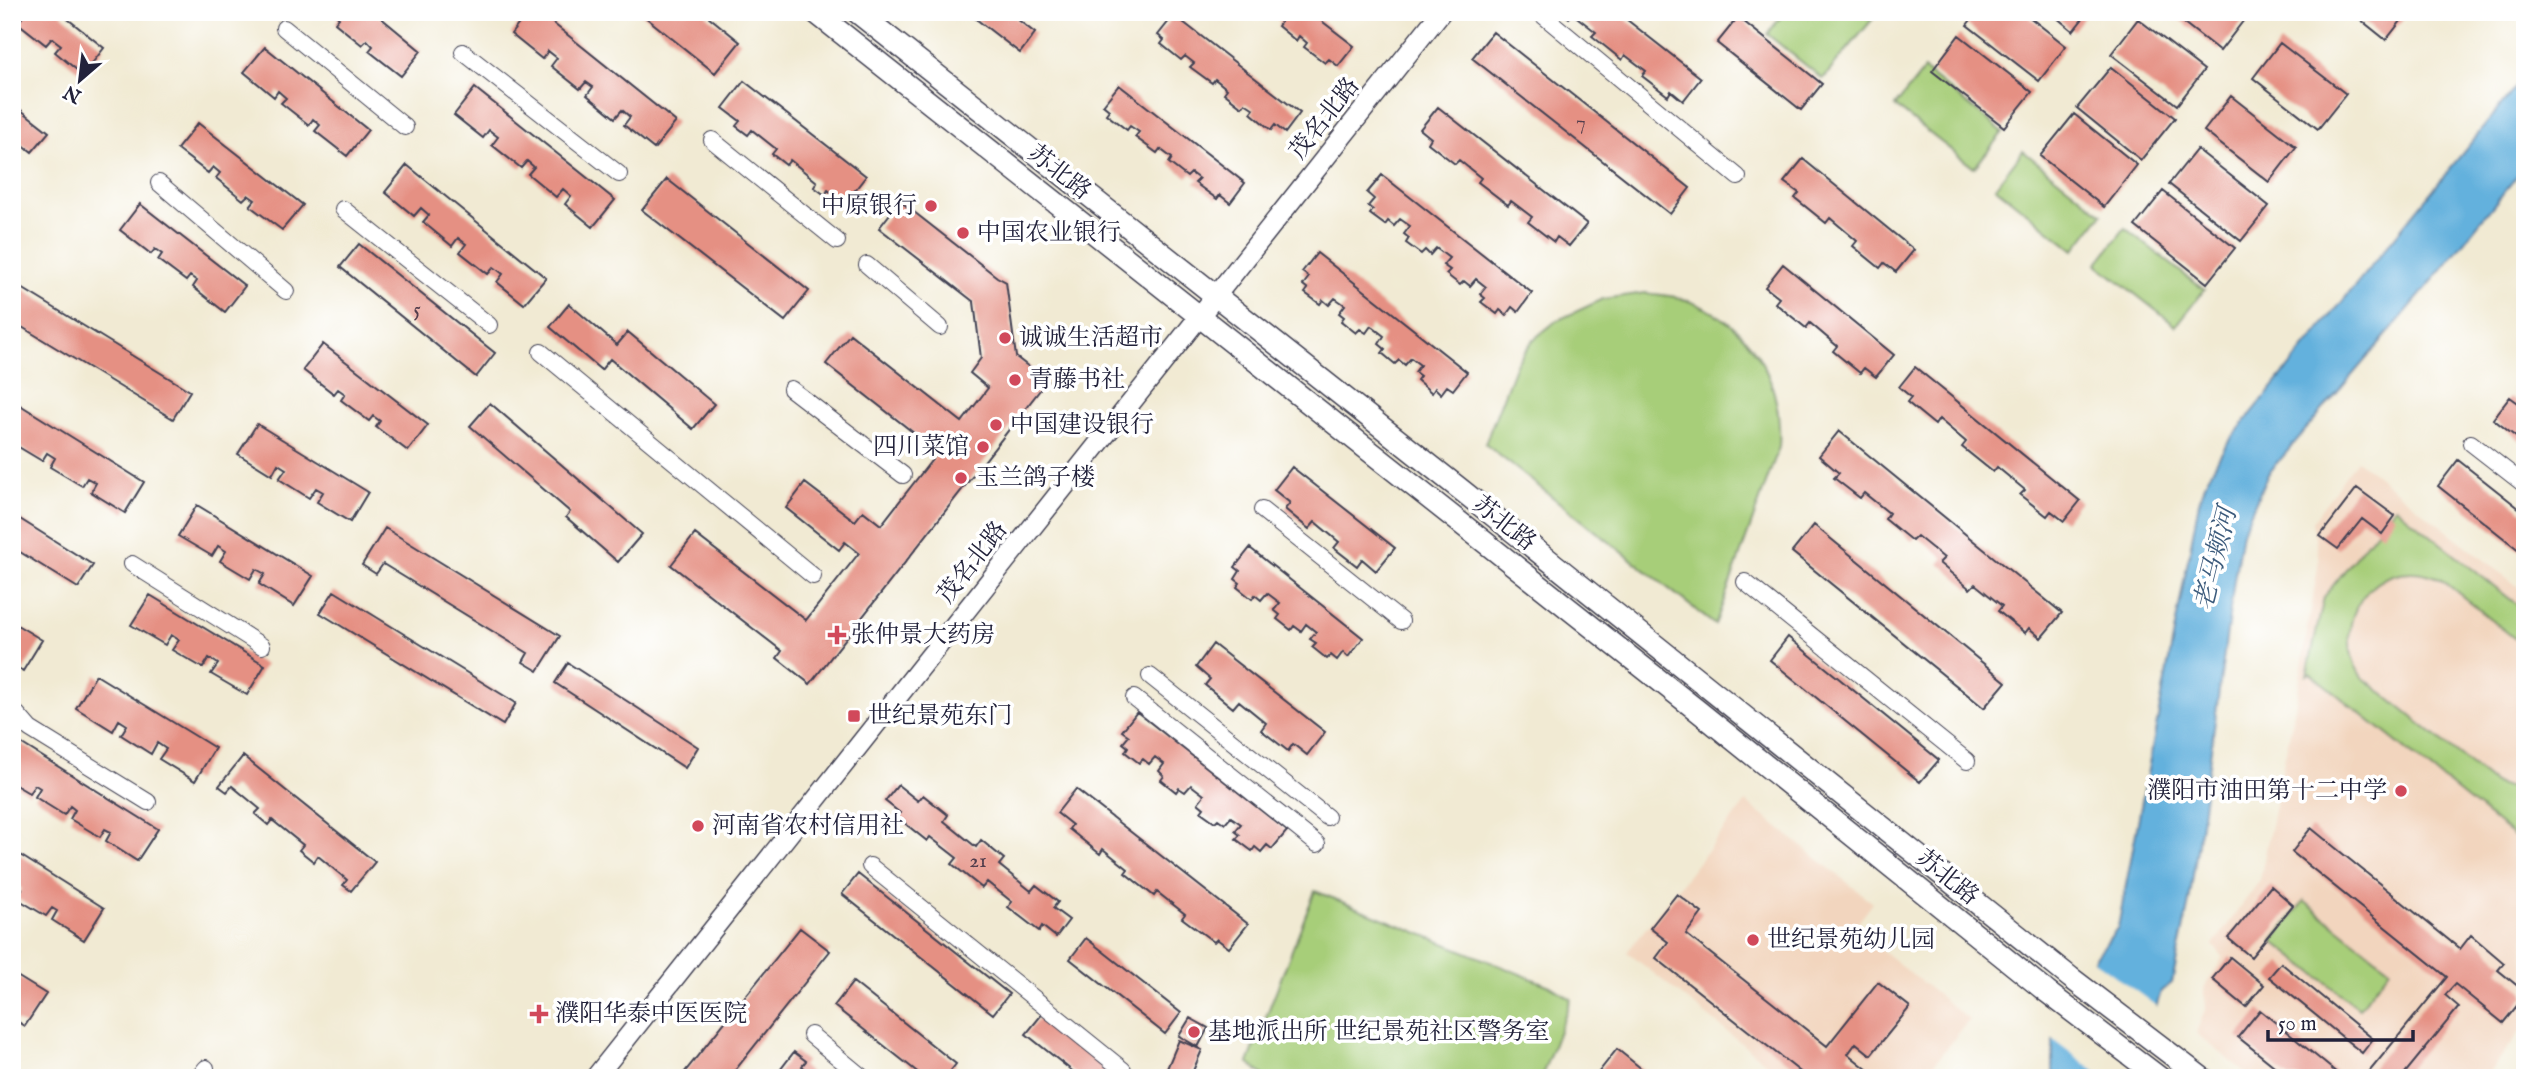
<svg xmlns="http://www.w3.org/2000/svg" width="2537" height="1090" font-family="'IM FELL English','Noto Serif SC',serif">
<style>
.built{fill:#f2d5be}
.green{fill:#a7ce79;stroke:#64785a;stroke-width:2}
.water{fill:#64b1dd;stroke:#436a8c;stroke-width:2}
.pier{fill:#f1ead3}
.building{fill:#e59083}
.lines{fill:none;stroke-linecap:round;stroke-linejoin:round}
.minor-casing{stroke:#414052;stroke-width:18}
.tertiary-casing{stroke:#414052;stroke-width:22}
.secondary-casing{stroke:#414052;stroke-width:24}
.minor{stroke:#fff;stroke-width:16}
.tertiary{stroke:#fff;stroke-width:19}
.secondary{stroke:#fff;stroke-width:21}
.poi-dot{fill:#d1495b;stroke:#fff;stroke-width:2.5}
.labels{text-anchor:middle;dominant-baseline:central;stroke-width:7;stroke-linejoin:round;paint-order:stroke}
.number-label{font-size:21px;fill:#533e4d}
.street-label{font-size:24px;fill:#22223b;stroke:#fff}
.poi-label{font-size:24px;fill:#22223b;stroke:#fff;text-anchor:start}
.water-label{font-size:26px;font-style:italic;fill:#3c5b7c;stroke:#fff}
</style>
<rect width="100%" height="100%" fill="#fff"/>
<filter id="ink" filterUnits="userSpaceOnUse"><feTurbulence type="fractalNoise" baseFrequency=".0143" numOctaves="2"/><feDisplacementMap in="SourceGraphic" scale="14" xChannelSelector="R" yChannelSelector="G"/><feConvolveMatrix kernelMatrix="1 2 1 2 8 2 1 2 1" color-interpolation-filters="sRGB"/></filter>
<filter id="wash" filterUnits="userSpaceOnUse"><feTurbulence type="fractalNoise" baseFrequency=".00686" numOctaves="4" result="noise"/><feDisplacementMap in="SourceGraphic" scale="28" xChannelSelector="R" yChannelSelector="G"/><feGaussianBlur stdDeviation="1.57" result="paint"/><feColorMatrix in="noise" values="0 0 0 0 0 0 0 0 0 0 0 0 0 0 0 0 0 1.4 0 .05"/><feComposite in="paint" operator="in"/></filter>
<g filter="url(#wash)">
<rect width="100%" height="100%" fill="#f1ead3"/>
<path class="built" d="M2357,460L2525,592V1026L2485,1078H2252L2196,1033L2206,1007L2204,988L2223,957L2213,945L2260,880L2296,702L2319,560L2312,522Z
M1746,802L1873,903L1854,928L1969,1020L1923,1078H1785L1627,952Z"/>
<path class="green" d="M1785,12H1873L1876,15L1823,79L1767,34Z
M1924,70L2003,132L1974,168L1895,106Z
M2023,151L2102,214L2074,250L1995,187Z
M2125,228L2204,290L2176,326L2097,264Z
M1645,293C1657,295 1671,295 1683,299C1750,321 1783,378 1779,447L1715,625L1485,444L1516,364L1533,340L1556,321L1603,299Z
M2395,507L2525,611V647C2504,630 2483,613 2462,596C2454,590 2445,581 2436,577C2374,553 2327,622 2361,676L2494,783L2507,787L2525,788V845L2310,673L2307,675L2324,597Z
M1315,891L1550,986L1571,999L1541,1078H1267L1248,1063Z
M2304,901L2390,969L2359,1008L2273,941Z"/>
<path class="water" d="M2525,76V166L2434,279L2268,474L2242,532L2234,580L2201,823L2189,902L2172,983L2161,991L2135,1078H2053V1037L2095,958L2118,927L2199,502L2207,479L2226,445Z"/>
<path class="pier" d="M2091,958L2159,1008L2138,1078H2104L2050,1037Z"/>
<g id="blocks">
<path class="building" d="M20,12H59L104,48L83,75L55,52L61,45L52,38L46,45L18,23L24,15Z
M333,12H374L421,51L401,76L369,51L373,46L367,40L362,45L335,23L339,18Z
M528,12H539L676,122L654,149L624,125L630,117L622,110L615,118L587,95L593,87L586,82L580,89L551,66L557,58L548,51L542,59L511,34Z
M639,12H703L740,42L715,73Z
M967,12H1008L1035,33L1020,53Z
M1259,12H1310L1354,46L1338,66L1329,59L1325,63L1304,47L1307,43L1299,36L1296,41L1278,26L1281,22L1269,13L1265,17Z
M1562,12H1617L1701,78L1683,101L1671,91L1668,96L1642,76L1646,71L1625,55L1622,60L1592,36L1596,32L1573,14L1569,18Z
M1977,12H2023L2066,46L2039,81L1967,25Z
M2050,12H2088L2073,31Z
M2170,12H2242L2247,16L2220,51Z
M2351,12H2408L2386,40Z
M1174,15L1300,113L1285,133L1275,125L1271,130L1251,113L1254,109L1245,103L1242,107L1224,93L1227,89L1215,79L1212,83L1190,67L1194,63L1185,56L1181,60L1161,44L1164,40L1158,35Z
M1738,17L1822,84L1801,110L1717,43Z
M2138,19L2204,70L2177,105L2111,54Z
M1493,32L1690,188L1670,214L1472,58Z
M1959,35L2032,92L2004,127L1932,71Z
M2280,43L2346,94L2318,129L2253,78Z
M265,47L368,130L347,156L315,131L320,125L313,119L309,125L281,103L286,98L278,91L274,97L244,72Z
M2111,67L2175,118L2141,160L2077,108Z
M744,81L866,176L845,203L828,190L825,195L814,187L817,182L790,160L786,165L772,154L776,149L752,130L748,135L736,126L740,121L723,108Z
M1119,85L1245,183L1230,203L1220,195L1217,199L1195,183L1199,179L1191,173L1187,177L1169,163L1172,158L1160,149L1157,153L1135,137L1139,132L1130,126L1127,130L1106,114L1109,110L1103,105Z
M475,88L615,200L593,227L565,204L571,196L563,189L556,197L528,174L534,167L527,161L521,168L492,145L498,137L489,130L483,138L454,115Z
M2231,96L2296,147L2269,182L2204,131Z
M12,103L49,132L32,152L12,136Z
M1438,107L1587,224L1569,246L1557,237L1554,242L1528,222L1532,217L1511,201L1508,205L1478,182L1481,178L1459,160L1455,164L1428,143L1431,138L1420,129Z
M2074,114L2137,165L2104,207L2040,156Z
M198,123L303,205L282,230L250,206L255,200L248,195L243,200L216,178L220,173L213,167L208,173L177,149Z
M2197,149L2269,206L2241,241L2169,184Z
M1803,159L1914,250L1896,272L1884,263L1880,268L1853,246L1857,241L1830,218L1826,223L1795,198L1799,193L1784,182Z
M407,165L546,278L524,304L497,282L503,274L494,267L488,274L460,252L466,244L458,238L452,246L423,222L429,215L421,208L414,216L385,192Z
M1382,175L1532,293L1518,312L1512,307L1506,315L1500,310L1497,314L1481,302L1485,298L1480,294L1486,287L1476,279L1470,286L1464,281L1460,285L1446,274L1450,270L1443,265L1449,258L1436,248L1430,255L1425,250L1421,254L1406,243L1409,238L1404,234L1410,226L1400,219L1394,226L1388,221L1385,225L1370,214L1373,210L1368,206L1374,199L1367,193Z
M667,179L809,291L785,321L642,210Z
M2163,191L2235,248L2207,283L2135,226Z
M900,201L997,277L1006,282L1016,357L1047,381L810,684L777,658L782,651L671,565L695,534L806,620L859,553L845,542L839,550L786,508L805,483L855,521L863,511L881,525L938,452L826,364L850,334L962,422L988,388L970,373L981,358L974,302L879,228Z
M140,204L245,286L225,312L193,287L197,281L190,276L186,281L158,260L162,254L155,249L151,254L120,230Z
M359,244L495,353L476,377L340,267Z
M1317,253L1467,372L1453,390L1447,386L1441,394L1435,388L1432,393L1417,380L1420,376L1415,372L1420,365L1411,358L1405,365L1399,360L1395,364L1382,353L1385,349L1379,344L1384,336L1371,326L1366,333L1360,329L1356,333L1341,321L1344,317L1339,313L1345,305L1335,298L1329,305L1323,300L1320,304L1305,293L1308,289L1303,285L1309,277L1302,272Z
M1783,264L1894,355L1876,377L1864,368L1860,373L1833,351L1837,346L1810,323L1806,328L1775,303L1779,298L1765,287Z
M12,282L190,391L173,419L12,321Z
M569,304L617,345L628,332L714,404L693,429L610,359L601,370L550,327Z
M323,344L428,425L408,451L376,427L380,421L373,416L369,421L341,400L345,394L338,389L334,394L303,370Z
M1915,367L2080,501L2064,521L2051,511L2047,516L2020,495L2025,490L1997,467L1993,472L1962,447L1966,442L1939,419L1935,425L1907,402L1911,397L1899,387Z
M2510,397L2525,408V444L2493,419Z
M12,400L144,482L125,513L91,492L96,483L87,478L82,486L50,467L55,458L47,453L42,461L12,443Z
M490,403L642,534L618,562L566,517L570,512L470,426Z
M257,424L368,492L350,522L317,502L323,492L316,488L309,498L279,479L286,469L278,464L272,475L238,454Z
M1839,431L2062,613L2041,638L2029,628L2025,633L1998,611L2002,606L1975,584L1970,589L1939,563L1944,558L1917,536L1912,541L1885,519L1889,513L1864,493L1860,498L1834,478L1839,473L1819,456Z
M2458,460L2525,513V555L2438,486Z
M1292,467L1395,548L1376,571L1362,559L1357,566L1334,548L1339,542L1315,522L1309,529L1285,509L1290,503L1274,490Z
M2357,488L2395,516L2382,534L2362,519L2338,549L2320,536Z
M197,505L313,576L294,606L259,584L265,574L256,569L250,579L220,561L226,551L218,546L212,556L178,536Z
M12,514L93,565L78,588L12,547Z
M1814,525L2006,682L1984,708L1792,552Z
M385,528L560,636L538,671L523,662L528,653L383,564L376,574L362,565Z
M1250,548L1363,638L1348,657L1343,652L1337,660L1331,655L1327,659L1312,647L1316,643L1310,639L1316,632L1306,624L1301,631L1294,626L1291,630L1277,619L1280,615L1274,610L1280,603L1267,593L1261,600L1255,595L1252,599L1237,587L1240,583L1235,579L1240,571L1235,567Z
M334,591L516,703L503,725L320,613Z
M150,595L265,665L247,695L211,674L218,664L209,658L203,668L172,650L179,640L171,635L165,645L131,625Z
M12,622L42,640L23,671L12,665Z
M1788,637L1939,760L1920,782L1770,660Z
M1213,644L1325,732L1307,755L1293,744L1288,751L1261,730L1266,723L1239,701L1233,708L1205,685L1210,679L1196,667Z
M568,663L698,747L685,768L555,683Z
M96,675L215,748L195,781L159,759L166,749L157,743L151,754L121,735L127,725L119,720L113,731L76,708Z
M1137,712L1287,831L1272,849L1267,845L1261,852L1255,847L1252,851L1236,839L1240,835L1235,831L1241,824L1231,817L1225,824L1218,819L1215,822L1201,812L1204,808L1198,803L1204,795L1191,785L1185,792L1179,788L1176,792L1161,780L1164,776L1159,771L1164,764L1155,757L1149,764L1143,759L1139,763L1125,752L1128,747L1123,743L1129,736L1122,731Z
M19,742L158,829L137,861L106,841L111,832L105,829L100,837L70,819L75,810L70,806L64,815L35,797L40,788L35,785L29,793L12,783V752Z
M243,756L375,862L351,891L343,885L347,880L318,856L314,862L299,850L303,845L272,820L268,825L255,814L260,809L232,786L227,792L219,786Z
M898,785L918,801L923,795L948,815L944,821L976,847L981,840L1004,859L999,865L1031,891L1036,885L1058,902L1053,908L1069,920L1056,937L1042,926L1039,931L1008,907L1012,902L987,882L982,888L952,864L957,858L930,837L927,841L897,817L900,813L885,801Z
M1076,789L1248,924L1229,948L1217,939L1214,942L1182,918L1185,914L1157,892L1154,896L1125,873L1128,869L1103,849L1100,854L1069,829L1072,825L1057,813Z
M2311,828L2460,949L2471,935L2504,963L2498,970L2525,992V996L2503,1023L2455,984L2445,995L2459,1007L2401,1078H2364L2447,977L2292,852Z
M12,850L104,908L84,940L52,920L57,911L52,908L46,916L16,898L22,889L16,885L12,891Z
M858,874L1009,994L993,1014L842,894Z
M2271,886L2293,905L2251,957L2228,938Z
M1677,894L1702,913L1686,934L1827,1046L1878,982L1910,1007L1871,1055L1856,1043L1848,1054L1878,1078H1808L1656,958L1668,942L1650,928Z
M800,928L830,951L729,1078H680Z
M1086,938L1181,1013L1165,1034L1070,959Z
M2230,957L2264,985L2246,1007L2212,979Z
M2281,963L2373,1039L2362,1053L2269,977Z
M12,973L46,994L25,1026L12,1018Z
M853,982L956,1064L945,1078H925L834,1006Z
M2260,1010L2343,1078H2289L2238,1037Z
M1043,1013L1124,1078H1081L1026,1034Z
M1190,1018L1208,1028L1198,1047L1179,1036Z
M1179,1040L1202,1050L1190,1078H1163Z
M1617,1049L1653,1078H1604L1598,1073Z
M794,1052L806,1061L802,1066L816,1078H774Z"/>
</g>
</g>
<g filter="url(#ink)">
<use href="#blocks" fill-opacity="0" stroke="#414052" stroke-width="2"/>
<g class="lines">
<g class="minor-casing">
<path id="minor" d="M1539,12L1738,177
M284,28L405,127
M463,52L619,174
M712,140L837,241
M159,183L286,291
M343,209L489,325
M867,265L940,327
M541,352L813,576
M791,389L903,475
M2471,443L2525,485
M1262,510L1401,621
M132,564L262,646
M1745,582L1967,761
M1150,676L1327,817
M1134,698L1317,844
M17,714L30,729L148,802
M870,866L1123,1070
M811,1035L863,1078
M198,1078L206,1068"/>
</g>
<g class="tertiary-casing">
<path id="tertiary" d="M595,1078L1441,12"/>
</g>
<g class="secondary-casing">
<path id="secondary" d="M815,12L1698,711L2047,992L2160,1078
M857,12L1460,489L2071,978L2202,1078"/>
</g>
<use href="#minor" class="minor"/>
<use href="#tertiary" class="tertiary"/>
<use href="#secondary" class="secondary"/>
</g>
</g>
<g class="poi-dot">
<circle cx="931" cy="206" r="7"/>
<circle cx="963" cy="233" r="7"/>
<circle cx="1005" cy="338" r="7"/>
<circle cx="1015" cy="380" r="7"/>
<circle cx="996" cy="425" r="7"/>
<circle cx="983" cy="447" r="7"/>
<circle cx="961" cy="478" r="7"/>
<path d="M833.5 624.5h7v7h7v7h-7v7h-7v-7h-7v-7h7z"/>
<rect x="847" y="709" width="14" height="14" rx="3.5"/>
<circle cx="2401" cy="791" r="7"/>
<circle cx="698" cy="826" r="7"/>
<circle cx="1753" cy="940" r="7"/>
<path d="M535.5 1003.5h7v7h7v7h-7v7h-7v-7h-7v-7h7z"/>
<circle cx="1194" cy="1032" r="7"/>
</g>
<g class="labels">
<g class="number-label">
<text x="1581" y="123">7</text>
<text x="417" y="310">5</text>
<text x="978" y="861">21</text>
</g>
<g class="street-label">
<text transform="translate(1325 119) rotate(-52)">茂名北路</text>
<text transform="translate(1059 173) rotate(38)">苏北路</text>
<text transform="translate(1504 524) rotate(38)">苏北路</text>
<text transform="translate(973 563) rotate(-52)">茂名北路</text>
<text transform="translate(1947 878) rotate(39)">苏北路</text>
</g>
<g class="poi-label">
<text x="917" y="206" text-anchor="end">中原银行</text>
<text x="977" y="233">中国农业银行</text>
<text x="1019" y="338">诚诚生活超市</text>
<text x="1029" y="380">青藤书社</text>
<text x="1010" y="425">中国建设银行</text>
<text x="969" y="447" text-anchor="end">四川菜馆</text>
<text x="975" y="478">玉兰鸽子楼</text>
<text x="851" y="635">张仲景大药房</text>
<text x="868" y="716">世纪景苑东门</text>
<text x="2387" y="791" text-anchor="end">濮阳市油田第十二中学</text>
<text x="712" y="826">河南省农村信用社</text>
<text x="1767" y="940">世纪景苑幼儿园</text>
<text x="555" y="1014">濮阳华泰中医医院</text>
<text x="1208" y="1032">基地派出所 世纪景苑社区警务室</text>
</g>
<g class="water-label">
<text transform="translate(2216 559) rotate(-76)">老马颊河</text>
</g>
</g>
<rect width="2537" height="1090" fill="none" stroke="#fff" stroke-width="42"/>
<g transform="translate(80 80) rotate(208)" stroke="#ffffff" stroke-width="5" paint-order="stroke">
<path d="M0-5L12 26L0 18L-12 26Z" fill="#22223b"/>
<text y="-10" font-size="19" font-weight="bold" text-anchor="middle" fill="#22223b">N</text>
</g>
<path d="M2268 1030v10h145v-10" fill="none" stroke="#22223b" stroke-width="3.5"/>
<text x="2278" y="1030" font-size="21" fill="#22223b" stroke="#ffffff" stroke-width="5" paint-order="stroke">50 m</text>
</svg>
